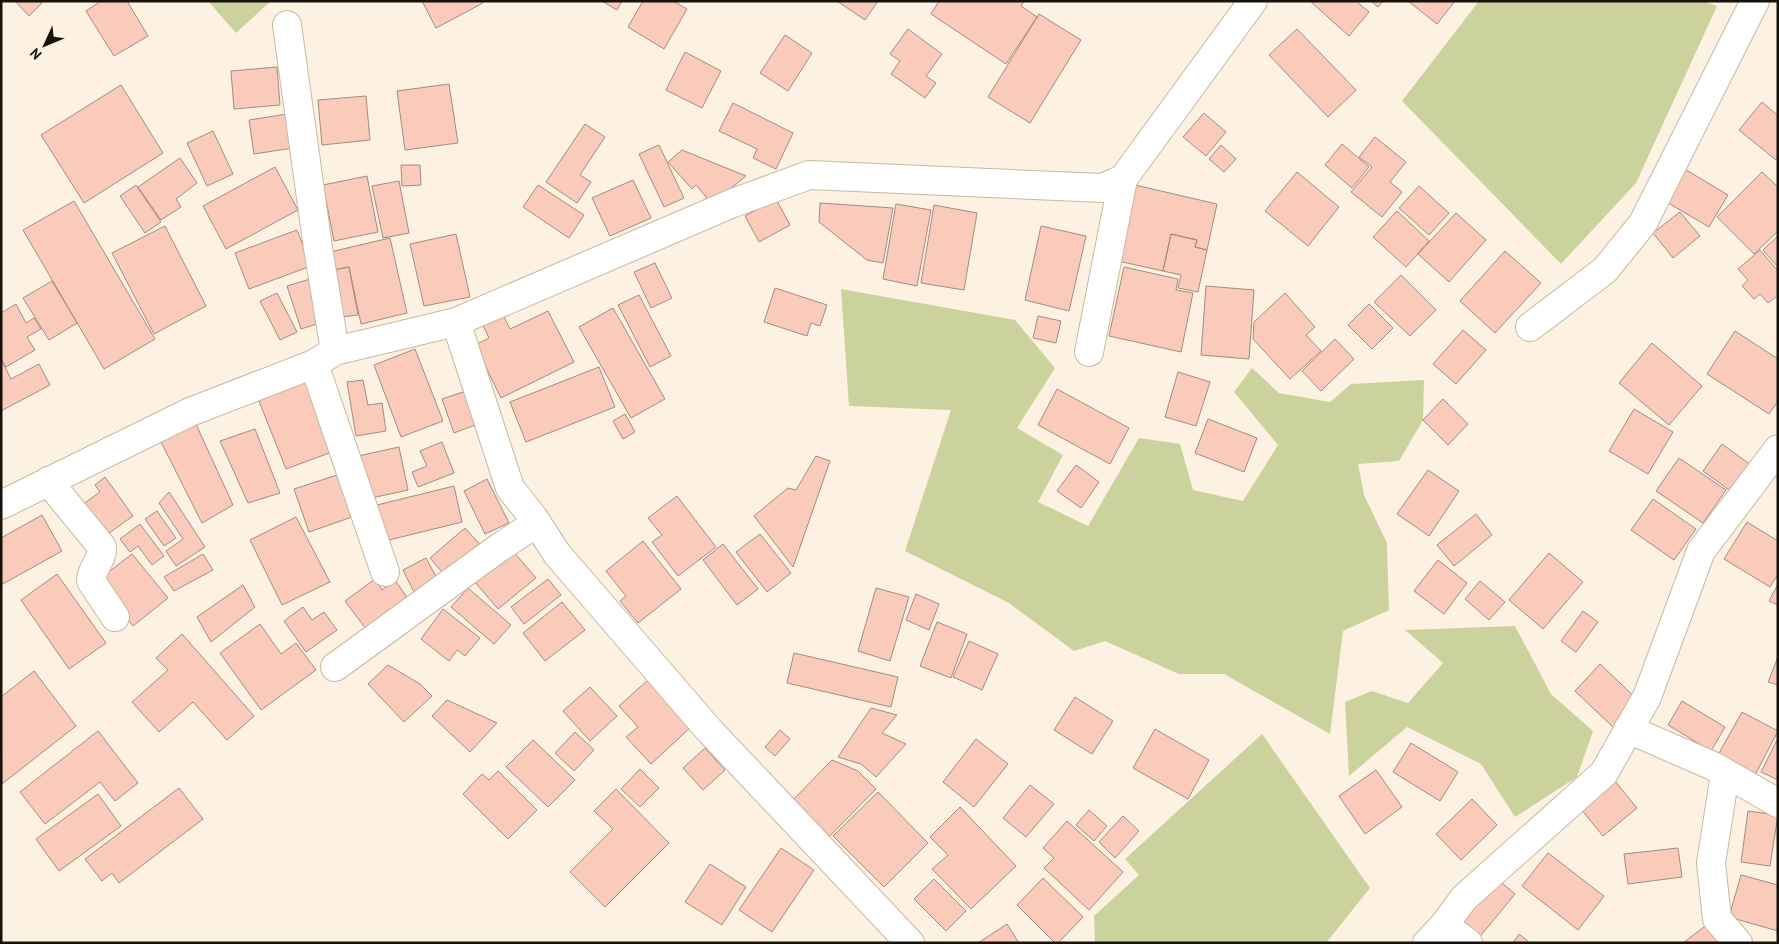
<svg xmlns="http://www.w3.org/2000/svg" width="1779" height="944" font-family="'PT Sans',sans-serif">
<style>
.green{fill:#ccd29d}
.building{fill:#facabb;stroke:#a48b84}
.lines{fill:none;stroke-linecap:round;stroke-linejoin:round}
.minor-casing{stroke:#c6b9a4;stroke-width:30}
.minor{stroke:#fff;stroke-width:28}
</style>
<rect width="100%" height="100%" fill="#fdf2e1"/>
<path class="green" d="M208,1H271L236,33Z
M1479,1H1703L1717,6L1636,183L1561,264L1402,101Z
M841,289L1015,320L1055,368L1017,428L1063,455L1038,502L1088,526L1139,438L1180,444L1193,490L1243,501L1278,445L1234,392L1252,368L1279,393L1330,402L1351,384L1424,380L1423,420L1399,461L1358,464L1364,495L1387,543L1389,610L1343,631L1330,734L1224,674H1179L1105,641L1074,651L1009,603L905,551L951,410L849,406Z
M1515,626L1551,694L1593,731L1577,777L1515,817L1481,764L1407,727L1349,776L1345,702L1372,691L1408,703L1443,663L1405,630Z
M1262,734L1370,888L1326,943H1095L1094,916L1139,875L1125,859Z"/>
<path class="building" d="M15,1H40L42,3L29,16Z
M101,1H127L148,36L114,56L86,11Z
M422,1H482L483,3L436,28Z
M602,1H622L617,10Z
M643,1H673L687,9L664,49L628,27Z
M837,1H878L865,20Z
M939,1H1024L1021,6L1037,17L1006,64L931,14Z
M1310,1H1356L1369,12L1349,36Z
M1371,1H1383L1378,7Z
M1408,1H1455L1437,24Z
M1039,14L1081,40L1030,123L988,97Z
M908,29L942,54L926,76L936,83L925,98L891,74L900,61L890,54Z
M1297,29L1356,90L1328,117L1269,55Z
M785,35L812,53L788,91L760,73Z
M685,52L721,71L702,108L666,90Z
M277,67L280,105L234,109L231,71Z
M449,84L458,143L405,150L397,91Z
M121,85L163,153L84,203L41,135Z
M366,96L370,140L322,145L318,100Z
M1762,102L1778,116V158L1776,160L1739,130Z
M733,103L793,133L776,169L753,158L757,149L719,131Z
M1204,113L1226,132L1206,156L1183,137Z
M287,114L293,148L254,154L249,120Z
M585,124L605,137L580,175L591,182L577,203L546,182Z
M213,131L233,174L207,186L187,143Z
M1375,137L1406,162L1390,182L1402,192L1382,217L1351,192L1372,167L1359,157Z
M1342,144L1369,167L1352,188L1325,165Z
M659,145L684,198L664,207L639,154Z
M1221,145L1236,159L1224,172L1209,159Z
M682,150L746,176L712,204L696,185L692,189L668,162Z
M180,158L197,183L176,199L181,207L161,220L138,187Z
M401,165H420L421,185L402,186Z
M275,167L298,210L226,249L203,206Z
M1683,168L1728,195L1709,227L1663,200Z
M1297,172L1339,207L1308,246L1265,211Z
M1762,172L1778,187V231L1754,254L1717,217Z
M367,176L378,232L334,241L323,185Z
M633,180L651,218L610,236L592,198Z
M399,181L409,233L383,238L372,186Z
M136,185L161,222L145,233L120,196Z
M538,185L584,215L569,238L523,207Z
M1135,185L1217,204L1207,250L1195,247L1197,240L1171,234L1163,271L1118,261Z
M1419,186L1449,213L1429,235L1399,208Z
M776,199L790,225L759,242L745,216Z
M74,201L155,339L104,369L23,230Z
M820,203L893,208L883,263L867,260L819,222Z
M896,204L931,210L917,286L883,279Z
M934,205L977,213L964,290L921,283Z
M1397,211L1429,241L1406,267L1373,237Z
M1680,212L1700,236L1673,258L1653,233Z
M1456,213L1486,240L1449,282L1418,254Z
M165,226L206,306L154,334L112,253Z
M1041,226L1086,236L1069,311L1025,300Z
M297,230L311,266L249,289L235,253Z
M456,234L470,297L424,306L410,244Z
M1171,234L1197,240L1195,247L1207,250L1198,292L1178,288L1181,275L1163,271Z
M1778,236V267L1763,250Z
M390,238L407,313L361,324L349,267L333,270L330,252Z
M1760,250L1778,271V295L1768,303L1760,294L1754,299L1742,286L1748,280L1738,269Z
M1505,251L1541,283L1495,333L1460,301Z
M655,263L672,298L651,308L634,272Z
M349,267L358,315L341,317L333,270Z
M1124,267L1178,279L1176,290L1193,293L1181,352L1109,336Z
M1401,275L1436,310L1410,336L1374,302Z
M310,279L323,322L301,329L287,286Z
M52,281L77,323L49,340L23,298Z
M1206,286L1254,290L1249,359L1201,355Z
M775,288L827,305L820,326L811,323L807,336L764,322Z
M277,293L297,332L280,340L260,301Z
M1285,293L1315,327L1306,335L1321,351L1290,379L1253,339L1254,322Z
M639,295L671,356L650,367L618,305Z
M16,304L26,323L34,318L41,329L27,337L35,350L6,367L1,359V313Z
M1369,304L1393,328L1372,349L1348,325Z
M613,308L665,399L631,418L579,327Z
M548,311L574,362L501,398L475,345L489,338L482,323L502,313L510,329Z
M1038,316L1061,321L1056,343L1033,338Z
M1463,330L1486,350L1456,384L1433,364Z
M1735,331L1778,359V401L1769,414L1707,374Z
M1335,339L1354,359L1321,391L1302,371Z
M1652,343L1702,386L1669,425L1619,383Z
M415,349L443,421L401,437L374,365Z
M1,359L11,379L39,364L50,385L1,411Z
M599,367L615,407L526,442L510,402Z
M1178,372L1210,382L1196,426L1165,417Z
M305,380L332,452L286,469L259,401Z
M363,380L368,405L382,403L386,431L356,436L347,382Z
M1057,389L1129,428L1110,464L1038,425Z
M466,391L478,424L454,433L442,399Z
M1443,399L1468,424L1448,445L1423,420Z
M1634,409L1673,432L1648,474L1609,451Z
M625,414L635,432L623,439L613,421Z
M1208,419L1257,438L1244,472L1195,453Z
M195,422L233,505L202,523L160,440Z
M255,429L280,493L248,503L220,441Z
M442,442L454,473L418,487L412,472L427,466L420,451Z
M1722,444L1755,468L1736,495L1703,471Z
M399,447L408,490L367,499L358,456Z
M816,456L830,461L793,567L754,516L788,488L796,490Z
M1679,458L1726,490L1703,523L1656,491Z
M1076,465L1099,482L1081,508L1057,491Z
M1428,470L1459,491L1429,536L1397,514Z
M337,475L352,517L309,532L294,489Z
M105,477L133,516L105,536L82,505L100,492L95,485Z
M487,479L509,523L485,534L464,491Z
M454,486L462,522L385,541L377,505Z
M169,492L205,547L176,566L166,551L183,539L159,503Z
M677,496L716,547L678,576L652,542L662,535L648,518Z
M1653,499L1696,529L1674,560L1631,530Z
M157,511L176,538L164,546L145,519Z
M1476,514L1492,535L1454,566L1437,545Z
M42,515L62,551L1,585V538Z
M296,517L330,582L282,605L250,540Z
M1747,522L1778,541V574L1770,587L1724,559Z
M140,524L164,556L152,565L138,546L130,552L120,539Z
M465,528L483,548L448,579L430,558Z
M760,534L791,573L767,592L736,552Z
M643,541L681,589L638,623L620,601L626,596L606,571Z
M723,544L758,589L737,605L703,560Z
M512,550L536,578L498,609L474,581Z
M1549,553L1583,582L1543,629L1509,600Z
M132,554L168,598L133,626L97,581Z
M203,554L213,570L174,591L164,577Z
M426,558L438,580L414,592L403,570Z
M1438,560L1467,583L1444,614L1414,591Z
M57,574L106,643L69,669L21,600Z
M375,579L382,590L395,580L408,599L366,629L345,601Z
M548,579L561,595L524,624L511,607Z
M1480,581L1505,602L1489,620L1465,599Z
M1778,584V605L1769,601Z
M243,585L255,607L211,642L197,617Z
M468,588L511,625L494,644L451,607Z
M876,588L909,597L890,661L858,651Z
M916,594L939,604L929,630L906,620Z
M562,602L585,630L545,661L523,633Z
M303,607L312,620L324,612L337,630L306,652L284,621Z
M443,609L480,638L465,656L457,650L449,661L421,639Z
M1583,611L1598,622L1576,652L1561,641Z
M937,622L967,634L951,678L920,666Z
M260,624L281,654L296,643L316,670L261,710L220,653Z
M182,634L254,716L227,740L193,702L159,732L132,702L168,670L156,658Z
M969,641L998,654L982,690L953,677Z
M794,653L898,677L891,707L787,683Z
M1778,657V685L1768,682Z
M1600,664L1639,701L1614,728L1575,691Z
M388,665L420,684L432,696L404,722L368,684Z
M34,671L76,726L2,784L1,697Z
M649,679L692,726L651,764L626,737L638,727L619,706Z
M590,687L617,716L590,741L563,711Z
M1075,697L1113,721L1092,754L1054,730Z
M447,700L497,723L470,752L432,716Z
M1682,701L1725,727L1711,751L1668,725Z
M871,708L897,715L882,733L906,744L876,777L861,764L838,757Z
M1742,712L1778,731L1755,775L1718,755Z
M1155,729L1209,760L1188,799L1133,768Z
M780,730L790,739L775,756L765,747Z
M98,731L138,783L115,801L100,782L45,824L20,792Z
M575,732L594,750L574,771L555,753Z
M976,739L1008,764L974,807L943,782Z
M533,740L575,780L548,807L506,767Z
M1777,740L1778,741V780L1761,772Z
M1411,743L1458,772L1440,801L1393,772Z
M705,748L725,770L703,790L683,768Z
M832,760L858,771L876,789L825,841L789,804Z
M640,769L659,788L640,807L621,789Z
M1376,770L1402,807L1365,834L1339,796Z
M498,771L537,810L508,839L463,794L482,774L489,780Z
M1614,780L1637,808L1603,836L1580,808Z
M1030,785L1054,804L1026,837L1003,818Z
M179,788L203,819L119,883L112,873L102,881L85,859Z
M616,789L669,843L605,907L570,872L613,829L594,811Z
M878,792L928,843L884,887L833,836Z
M98,794L121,826L59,871L36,839Z
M1472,799L1497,825L1461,860L1436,834Z
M960,807L1016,866L971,909L932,869L948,855L930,837Z
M1089,810L1107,826L1094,841L1076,825Z
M1748,811L1778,815L1770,866L1741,862Z
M1123,816L1139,831L1115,858L1099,842Z
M1067,821L1123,872L1089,910L1044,868L1054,858L1043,848Z
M781,848L814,870L772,932L739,910Z
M1678,848L1682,877L1628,884L1624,854Z
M1548,853L1604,896L1578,930L1522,886Z
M710,864L746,887L722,925L685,902Z
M1741,875L1778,885V931L1729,917Z
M1495,877L1515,894L1478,939L1457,922Z
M1043,878L1083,917L1058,943H1055L1017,905Z
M934,879L966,911L946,931L914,899Z
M1007,924L1019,943H978Z
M1708,924L1722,943H1683Z
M1519,934L1530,943H1513Z"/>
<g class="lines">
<g class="minor-casing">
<path id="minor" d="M287,25L318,248L335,351
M456,322L510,488L533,517L557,554L709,730L910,943
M1530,327L1605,270L1643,223L1755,1
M1089,352L1123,179
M314,364L385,572
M48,481L102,547C103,561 91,567 91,581L115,617
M1,505L190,412L314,364L335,351L456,322L733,203L809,175L1102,188L1123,179L1253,1
M335,667L500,547L537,523
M1628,729L1713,766L1778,803
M1725,774L1711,863L1717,919L1738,943
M1444,925L1468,943
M1427,943L1444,925L1464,898L1604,773L1647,697L1701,551L1778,449"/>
</g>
<use href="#minor" class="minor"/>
</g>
<rect width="1779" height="944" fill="none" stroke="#17130b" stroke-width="5"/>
<g transform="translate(45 45) rotate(226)" stroke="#fdf2e1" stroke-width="4" paint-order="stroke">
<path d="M0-4L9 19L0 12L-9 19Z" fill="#17130b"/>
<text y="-8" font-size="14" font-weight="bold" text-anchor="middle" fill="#17130b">N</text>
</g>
</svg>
